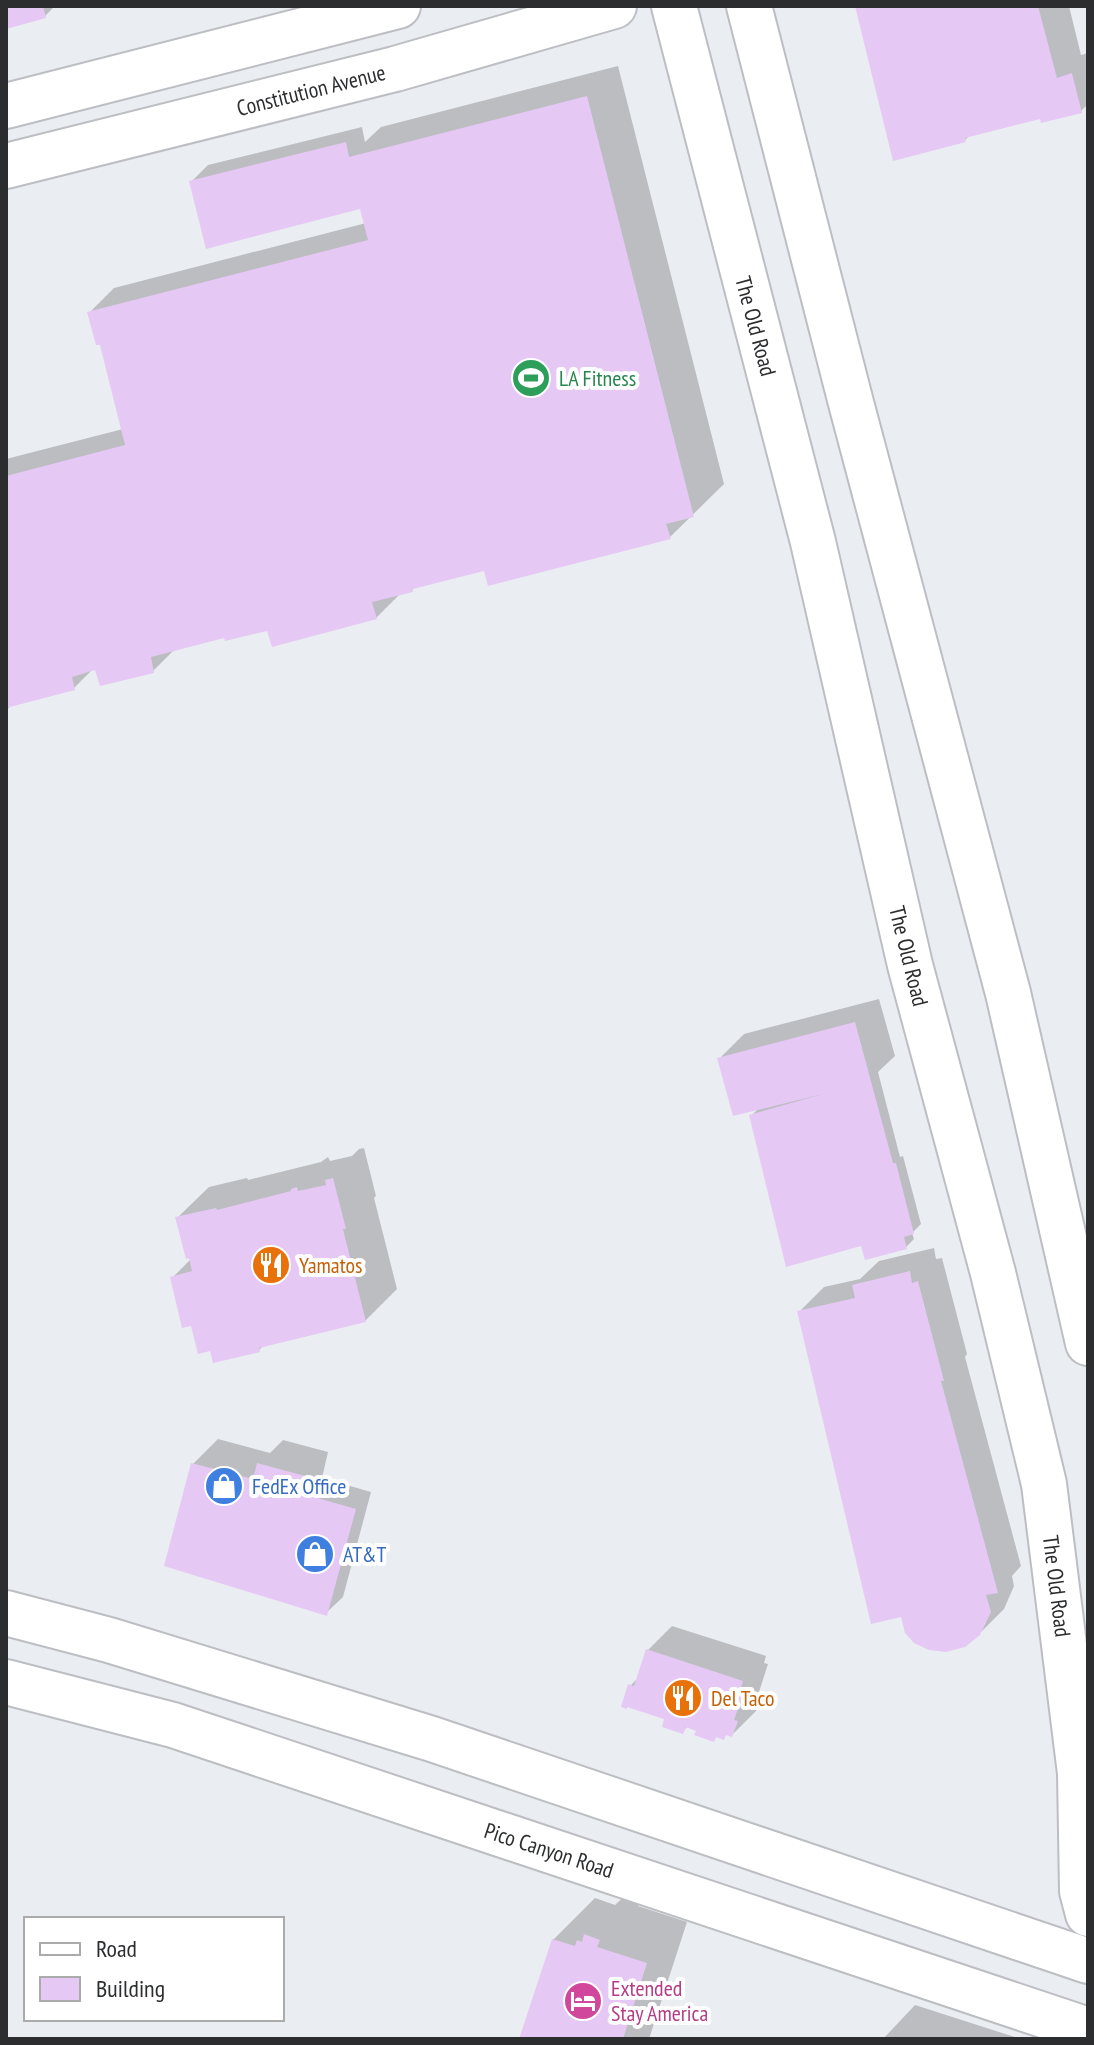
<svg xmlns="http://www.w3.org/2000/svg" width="1094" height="2045" font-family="'PT Sans Narrow',sans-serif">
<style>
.shadow{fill:#0003}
.building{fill:#e6c8f4}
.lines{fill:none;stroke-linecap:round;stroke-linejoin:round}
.secondary-casing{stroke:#bcbec3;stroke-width:48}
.primary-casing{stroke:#bcbec3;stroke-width:48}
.secondary{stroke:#fff;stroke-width:44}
.primary{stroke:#fff;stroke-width:44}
.labels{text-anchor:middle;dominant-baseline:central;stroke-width:8;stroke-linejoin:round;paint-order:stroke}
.street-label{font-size:22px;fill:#2c2d2f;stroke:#fff}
.leisure-label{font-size:22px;fill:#27864d;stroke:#fff;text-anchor:start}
.food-label{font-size:22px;fill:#c56008;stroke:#fff;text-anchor:start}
.shop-label{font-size:22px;fill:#366cbe;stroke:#fff;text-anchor:start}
.hotel-label{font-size:22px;fill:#b23c85;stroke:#fff;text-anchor:start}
</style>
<rect width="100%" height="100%" fill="#eaedf2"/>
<path class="shadow" d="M6,6H52L53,8L45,16L6,27Z
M857,6H1069L1081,55L1088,53V104L1081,111L1042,117L970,135L965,140Z
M618,66L724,484L670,537L486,568L416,586L412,590L401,593L376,618L269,628L226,636L175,649L153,671L93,669L74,688L12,704L6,711V459L123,429L101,343L89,313L114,288L366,223L362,205L191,182L208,165L362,127L365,142L381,127Z
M879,999L895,1056L878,1072L900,1157L903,1156L921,1224L912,1233L914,1239L906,1247L863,1244L751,1116L759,1108L720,1058L744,1034Z
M364,1148L376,1196L374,1198L397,1289L365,1321L264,1345L259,1350L211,1348L193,1323L172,1278L194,1256L177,1218L209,1187L247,1178L248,1180L321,1162L328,1157L330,1161L352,1156L359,1149Z
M934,1248L936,1259L942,1258L967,1354L965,1357L1021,1566L1012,1576L1014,1586L1004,1609L979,1634L799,1312L824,1287L860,1279L879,1261Z
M218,1439L270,1453L283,1440L328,1452L322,1478L371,1492L343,1597L326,1613L193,1464Z
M672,1626L766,1656L764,1663L768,1664L758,1695L761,1697L756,1711L732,1735L728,1733L724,1737L718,1735L714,1739L688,1726L682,1732L630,1686L639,1677L648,1650Z
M627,1894L640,1898L638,1906L687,1922L649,2039H521L553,1940L595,1898L615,1905Z
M915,2005L1021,2039H883Z"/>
<path class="building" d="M6,6H43L46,18L6,29Z
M855,6H1038L1057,78L1072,73L1082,113L1041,123L1040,119L965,138L966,142L893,161Z
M587,96L694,517L666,524L671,539L488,586L484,571L456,578L413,589V592L372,602L377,619L272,647L267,631L225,641L224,638L151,657L154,673L100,686L95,670L72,677L75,690L6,708V476L125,445L100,345H96L87,312L368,240L360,209L206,249L189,181L346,142L349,157Z
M855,1022L893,1163H896L914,1234L904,1237L907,1249L865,1260L861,1246L786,1267L749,1115L823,1094L733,1116L717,1058Z
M333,1178L346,1229H343L366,1322L259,1348L260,1352L213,1363L210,1351L198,1354L191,1326L182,1328L170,1277L192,1271L189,1258L186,1259L175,1217L216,1208L217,1210L291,1191V1189L297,1187L298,1191L326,1185L325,1180Z
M910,1271L912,1283L918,1281L944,1381H941L998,1593L986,1595L991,1612L980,1635L965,1647L946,1652L929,1650L914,1643L905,1633L901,1617L871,1624L797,1311L855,1298L852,1285Z
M191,1463L253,1479L257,1463L305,1476L300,1493L356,1509L327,1616L164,1566Z
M646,1649L743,1681L741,1688L745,1689L734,1720L738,1721L732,1737L726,1735L724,1740L716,1737L714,1742L694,1735L696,1731L686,1727L683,1734L662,1727L664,1719L627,1707V1709L621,1707L628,1684L634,1686Z
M584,1934L600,1940L597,1947L647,1963L623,2039H519L552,1939L575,1946L577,1940L582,1942Z"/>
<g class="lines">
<g class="secondary-casing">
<path id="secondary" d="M6,106L398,6
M6,166L395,69L614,6
M6,1613L109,1640L432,1739L1088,1961
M6,1682L173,1725L1088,2030"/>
</g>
<g class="primary-casing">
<path id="primary" d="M674,6L813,542L910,965L993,1273L1044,1484L1080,1773L1082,1891L1088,1914
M749,6L851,403L1008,993L1088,1343"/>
</g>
<use href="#secondary" class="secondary"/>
<use href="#primary" class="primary"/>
</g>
<defs>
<g id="stadium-disc" transform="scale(2)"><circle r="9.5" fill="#2e9e5b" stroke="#fff"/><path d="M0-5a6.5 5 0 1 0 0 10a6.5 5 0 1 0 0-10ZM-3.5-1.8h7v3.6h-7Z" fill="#fff"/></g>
<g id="restaurant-disc" transform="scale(2)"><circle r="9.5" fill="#e8710a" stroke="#fff"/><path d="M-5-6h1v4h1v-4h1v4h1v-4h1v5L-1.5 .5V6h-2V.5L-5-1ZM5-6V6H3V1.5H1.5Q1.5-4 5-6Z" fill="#fff"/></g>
<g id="shop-disc" transform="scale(2)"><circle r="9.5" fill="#3f7fe0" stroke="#fff"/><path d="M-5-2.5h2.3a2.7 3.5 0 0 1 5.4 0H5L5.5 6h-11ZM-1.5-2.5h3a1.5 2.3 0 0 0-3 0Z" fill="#fff"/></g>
<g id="hotel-disc" transform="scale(2)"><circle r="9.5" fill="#d1479c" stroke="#fff"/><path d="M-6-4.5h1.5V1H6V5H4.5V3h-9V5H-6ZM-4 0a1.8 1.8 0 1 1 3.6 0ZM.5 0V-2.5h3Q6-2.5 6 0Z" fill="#fff"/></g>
</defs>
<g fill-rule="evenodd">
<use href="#stadium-disc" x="531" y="378"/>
<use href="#restaurant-disc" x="271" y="1265"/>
<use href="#shop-disc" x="224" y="1486"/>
<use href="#shop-disc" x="315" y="1554"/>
<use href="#restaurant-disc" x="683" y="1698"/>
<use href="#hotel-disc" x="583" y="2001"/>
</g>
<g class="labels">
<g class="street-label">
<text transform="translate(311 90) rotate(-14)">Constitution Avenue</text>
<text transform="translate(756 326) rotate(75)">The Old Road</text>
<text transform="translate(909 956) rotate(76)">The Old Road</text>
<text transform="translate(1057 1586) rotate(83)">The Old Road</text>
<text transform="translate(549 1850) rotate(18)">Pico Canyon Road</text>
</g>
<g class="leisure-label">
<text x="559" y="378">LA Fitness</text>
</g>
<g class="food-label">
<text x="299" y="1265">Yamatos</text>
<text x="711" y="1698">Del Taco</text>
</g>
<g class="shop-label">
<text x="252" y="1486">FedEx Office</text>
<text x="343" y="1554">AT&amp;T</text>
</g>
<g class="hotel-label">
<text x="611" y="1988">Extended<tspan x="611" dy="25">Stay America</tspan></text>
</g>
</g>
<rect width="1094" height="2045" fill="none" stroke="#2c2d2f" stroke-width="16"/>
<rect x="24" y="1917" width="260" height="104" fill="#ffffff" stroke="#ababac" stroke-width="2"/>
<rect x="40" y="1943" width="40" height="12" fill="#ffffff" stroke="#ababac" stroke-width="2"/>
<text x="96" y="1957" font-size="24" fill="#2c2d2f">Road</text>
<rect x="40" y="1977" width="40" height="24" fill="#e6c8f4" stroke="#ababac" stroke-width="2"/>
<text x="96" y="1997" font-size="24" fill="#2c2d2f">Building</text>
</svg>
